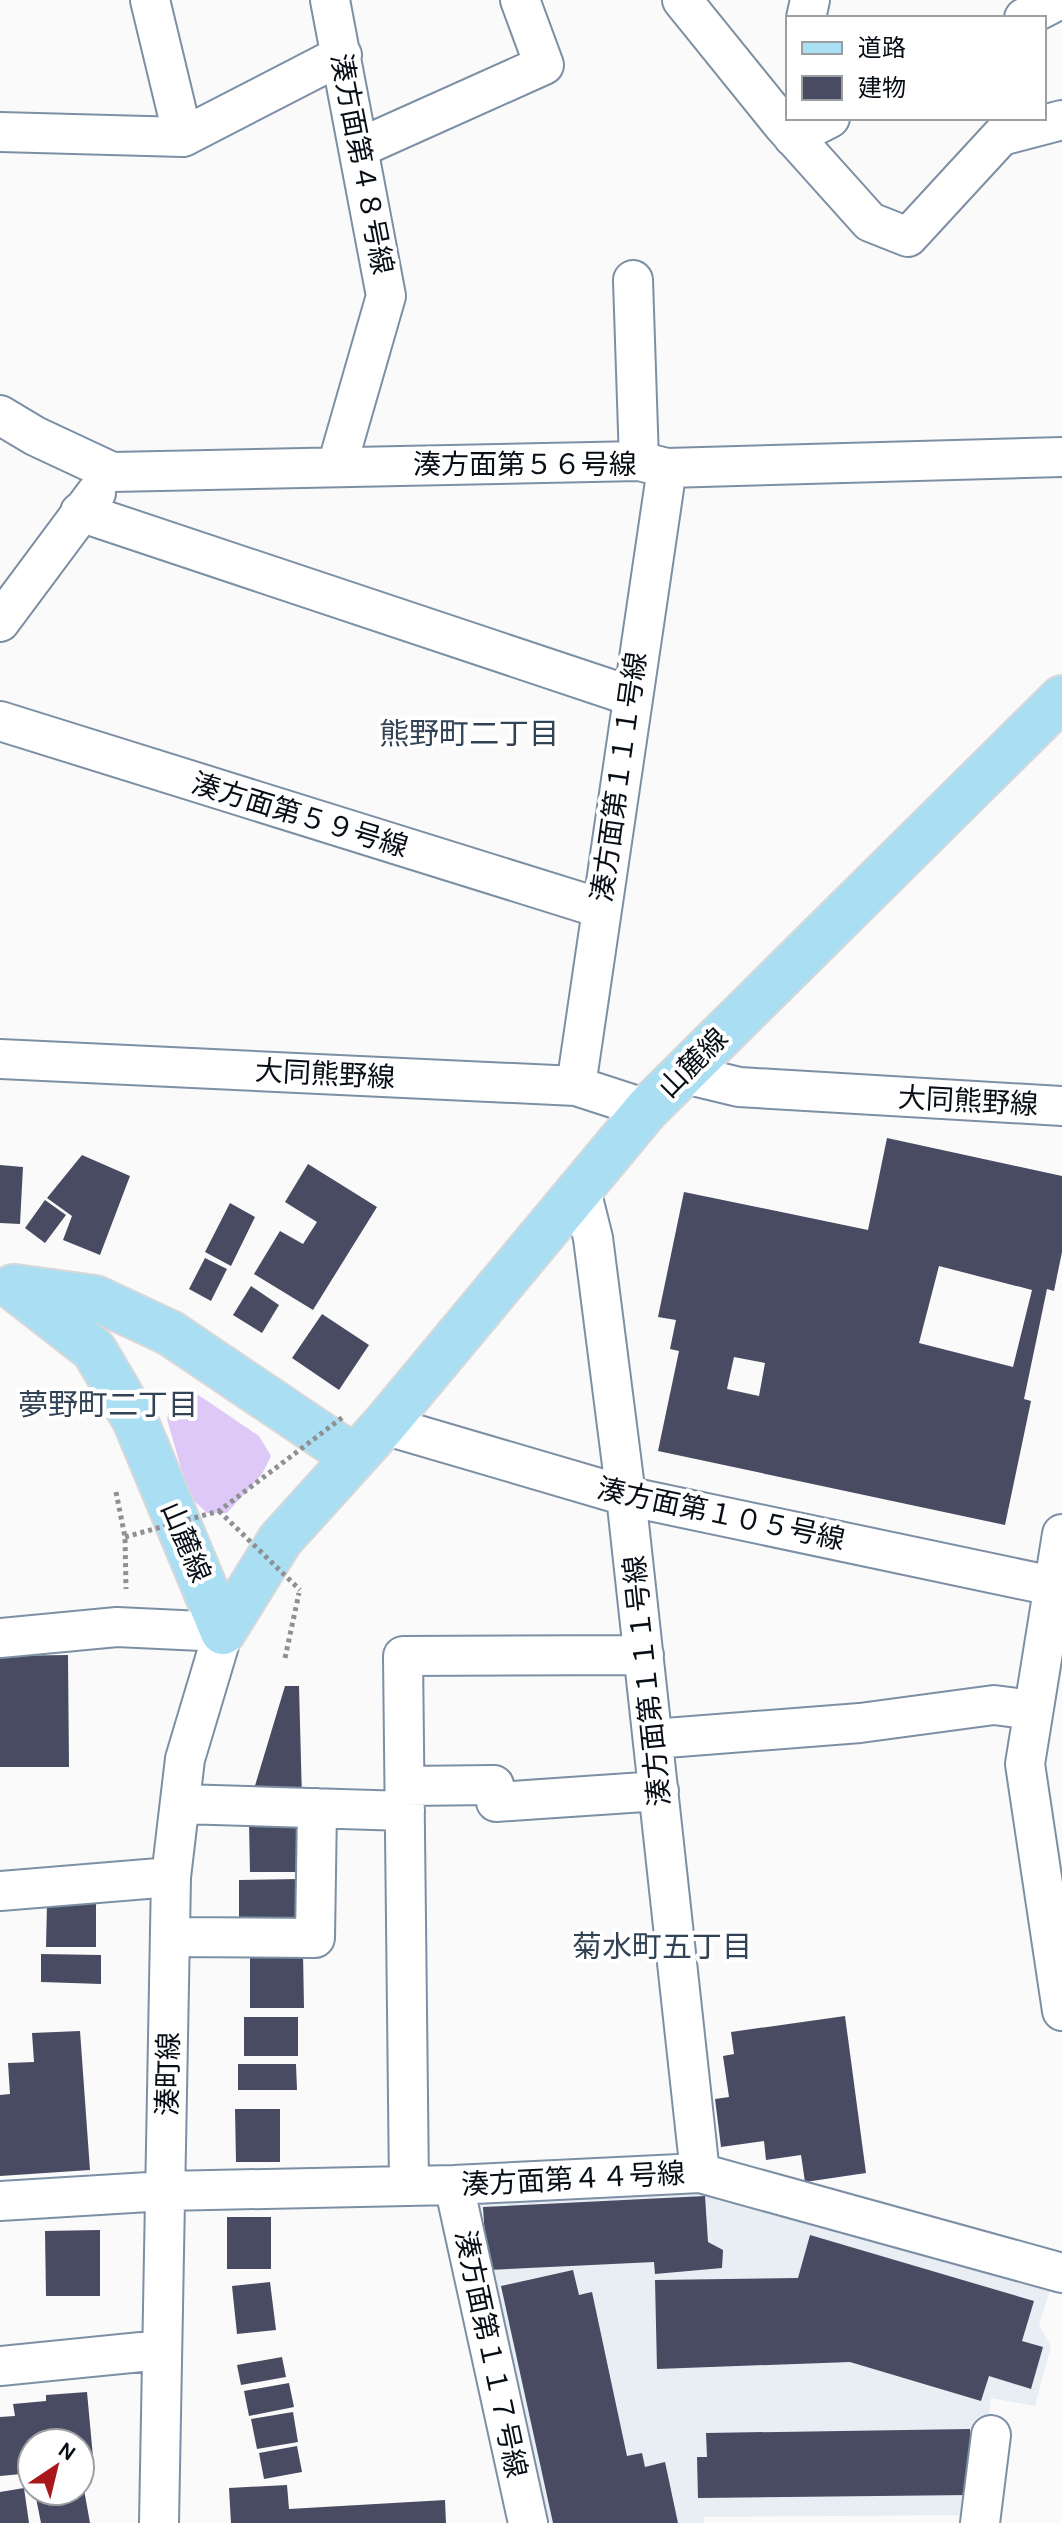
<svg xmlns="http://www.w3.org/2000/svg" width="1062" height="2523" font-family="Karla,'Noto Sans JP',sans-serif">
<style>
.built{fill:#e9eef4}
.green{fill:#dec8f7}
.building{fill:#484b62;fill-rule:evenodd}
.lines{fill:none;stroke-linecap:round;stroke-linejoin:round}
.minor-casing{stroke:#7d8fa4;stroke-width:42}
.major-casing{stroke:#d7d8da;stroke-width:48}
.path{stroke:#8e9194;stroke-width:5;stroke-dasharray:4 4;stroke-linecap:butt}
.minor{stroke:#fff;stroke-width:38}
.major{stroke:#aadef2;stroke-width:44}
.path-bridge{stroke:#8e9194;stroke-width:5;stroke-dasharray:4 4;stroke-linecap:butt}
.labels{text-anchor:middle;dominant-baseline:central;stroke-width:8;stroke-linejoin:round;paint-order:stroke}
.street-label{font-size:28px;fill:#080e16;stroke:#fff}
.neighbourhood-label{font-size:30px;fill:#324355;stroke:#fff}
</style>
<rect width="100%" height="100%" fill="#fafafa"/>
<path class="built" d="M698,2188L1051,2287L1039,2325L1051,2346L1035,2406L991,2398L975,2515L704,2517V2523H540L471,2200Z"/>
<path class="green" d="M194,1392L259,1436L271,1456L262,1474L227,1513H207L189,1496L167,1419L173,1398Z"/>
<path class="building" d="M887,1138L1062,1176V1252L1054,1291L1047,1289L1024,1399L1031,1401L1005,1525L658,1451L679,1351L670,1349L676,1320L658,1317L684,1192L868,1230ZM939,1266L1032,1290L1013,1367L919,1343ZM734,1357L765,1363L759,1396L727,1389Z
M82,1155L130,1176L100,1255L63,1240L72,1216L47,1198Z
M308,1164L377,1207L313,1310L254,1274L280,1231L303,1244L317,1222L285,1202Z
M0,1165L23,1167L20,1224L0,1223Z
M45,1200L66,1215L45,1243L25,1228Z
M230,1203L255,1217L231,1266L205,1252Z
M205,1258L227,1269L211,1301L189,1289Z
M251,1286L279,1305L262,1333L233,1315Z
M322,1314L369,1345L339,1390L292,1358Z
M68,1655L69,1767H0V1656Z
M285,1686H299L302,1799H251Z
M249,1823H301V1872H250Z
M301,1879L302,1924H239V1880Z
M47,1903H96V1947H46Z
M250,1953H303L304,2008H250Z
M41,1954L101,1955V1984L41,1982Z
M845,2016L866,2173L805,2182L801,2155L766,2160L764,2141L721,2147L715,2099L729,2097L723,2056L734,2054L731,2032Z
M244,2017H298V2056H244Z
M80,2031L90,2170L0,2176V2095L10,2094L8,2063L34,2062L32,2033Z
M238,2064H296L297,2090H238Z
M235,2109H280V2162H236Z
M705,2196L708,2242L723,2250L722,2268L655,2274L654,2262L487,2270L483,2207Z
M227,2217H271V2269H227Z
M100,2230V2296H46L45,2231Z
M810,2235L1034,2301L1022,2341L1043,2347L1031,2389L989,2376L981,2401L850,2362L657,2369L655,2280L798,2278Z
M573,2270L579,2295L592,2292L627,2456L642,2453L645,2467L665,2462L678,2523H553L501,2286Z
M270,2282L276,2330L237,2334L232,2286Z
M282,2357L286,2377L241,2385L237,2365Z
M289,2383L294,2407L249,2416L244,2391Z
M87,2392L94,2468L80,2469V2443H32V2473L0,2476V2417L15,2416L13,2404L46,2401V2395Z
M293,2412L298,2442L257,2449L251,2419Z
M970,2429L971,2495L698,2498L697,2457H707L706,2433Z
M297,2446L302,2472L264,2479L259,2453Z
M83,2484L90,2523H41L35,2493L80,2491Z
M287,2485L289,2509L445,2500L446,2523H231L229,2488Z
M24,2488L29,2523H0V2492Z"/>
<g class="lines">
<g class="minor-casing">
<path id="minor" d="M150,0L183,137
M330,0L386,296L337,466
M682,0L783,125L870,222L908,237L1001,136L1062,120
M806,18L810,0
M1024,18L1059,0
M0,132L183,137L342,55
M793,137L830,118
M359,148L544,65L520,0
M633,280L639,461
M0,415L35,436L112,472L639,461L667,468L1062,457
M80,512L631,696
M0,622L96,493
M0,721L600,908
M0,1059L576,1086L647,1109
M685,1074L739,1087L1062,1106
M576,1086L667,468
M581,1190L593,1238L626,1496L700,2173
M384,1425L626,1496L1062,1588
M1062,1534L1025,1764L1062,2011
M0,1638L117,1627L223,1632L185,1759L171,1877L159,2523
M653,1739L860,1723L994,1705L1032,1710
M405,1786L494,1785L496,1802L659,1791
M180,1804L405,1811
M0,1891L171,1877
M170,1937L315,1938L317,1808
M454,2185L528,2523
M409,2186L403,1656L644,1655
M0,2201L165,2191L454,2185L700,2173L1062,2273
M0,2366L161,2350
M980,2523L991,2435"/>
</g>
<g class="major-casing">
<path id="major" d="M13,1287L94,1350L135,1420L223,1632
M15,1287L95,1298L170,1333L354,1457
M223,1632L280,1540L384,1425L647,1109L1062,698"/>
</g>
<path class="path" d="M116,1492L125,1537L126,1589
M285,1658L299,1593"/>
<use href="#minor" class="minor"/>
<use href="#major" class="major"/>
<path class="path-bridge" d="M219,1511L300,1590
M125,1537L219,1511L343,1417"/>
</g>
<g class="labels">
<g class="street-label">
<text transform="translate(362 164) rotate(79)">湊方面第４８号線</text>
<text x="525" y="464">湊方面第５６号線</text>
<text transform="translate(619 777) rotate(-82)">湊方面第１１１号線</text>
<text transform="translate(300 815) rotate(17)">湊方面第５９号線</text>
<text transform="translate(693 1063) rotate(-45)">山麓線</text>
<text transform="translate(325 1074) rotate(3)">大同熊野線</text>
<text transform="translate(968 1101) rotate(3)">大同熊野線</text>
<text transform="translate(721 1514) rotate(12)">湊方面第１０５号線</text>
<text transform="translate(186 1542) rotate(67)">山麓線</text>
<text transform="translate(647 1681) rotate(-96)">湊方面第１１１号線</text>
<text transform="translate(168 2074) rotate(-89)">湊町線</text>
<text transform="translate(573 2179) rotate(-3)">湊方面第４４号線</text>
<text transform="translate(491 2354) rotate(78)">湊方面第１１７号線</text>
</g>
<g class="neighbourhood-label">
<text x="469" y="734">熊野町二丁目</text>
<text x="108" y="1405">夢野町二丁目</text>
<text x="662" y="1947">菊水町五丁目</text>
</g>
</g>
<rect x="786" y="16" width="260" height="104" fill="#ffffff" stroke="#9c9fa2" stroke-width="2"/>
<rect x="802" y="42" width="40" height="12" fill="#aadef2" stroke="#9c9fa2" stroke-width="2"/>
<text x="858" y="56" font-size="24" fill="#080e16">道路</text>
<rect x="802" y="76" width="40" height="24" fill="#484b62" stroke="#9c9fa2" stroke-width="2"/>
<text x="858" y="96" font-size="24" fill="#080e16">建物</text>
<g transform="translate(56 2467) rotate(35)"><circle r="38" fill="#ffffff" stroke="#9c9fa2" stroke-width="2"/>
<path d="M0-6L14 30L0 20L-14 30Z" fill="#ab181c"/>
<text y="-12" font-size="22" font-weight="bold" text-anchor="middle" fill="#080e16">N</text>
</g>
</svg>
